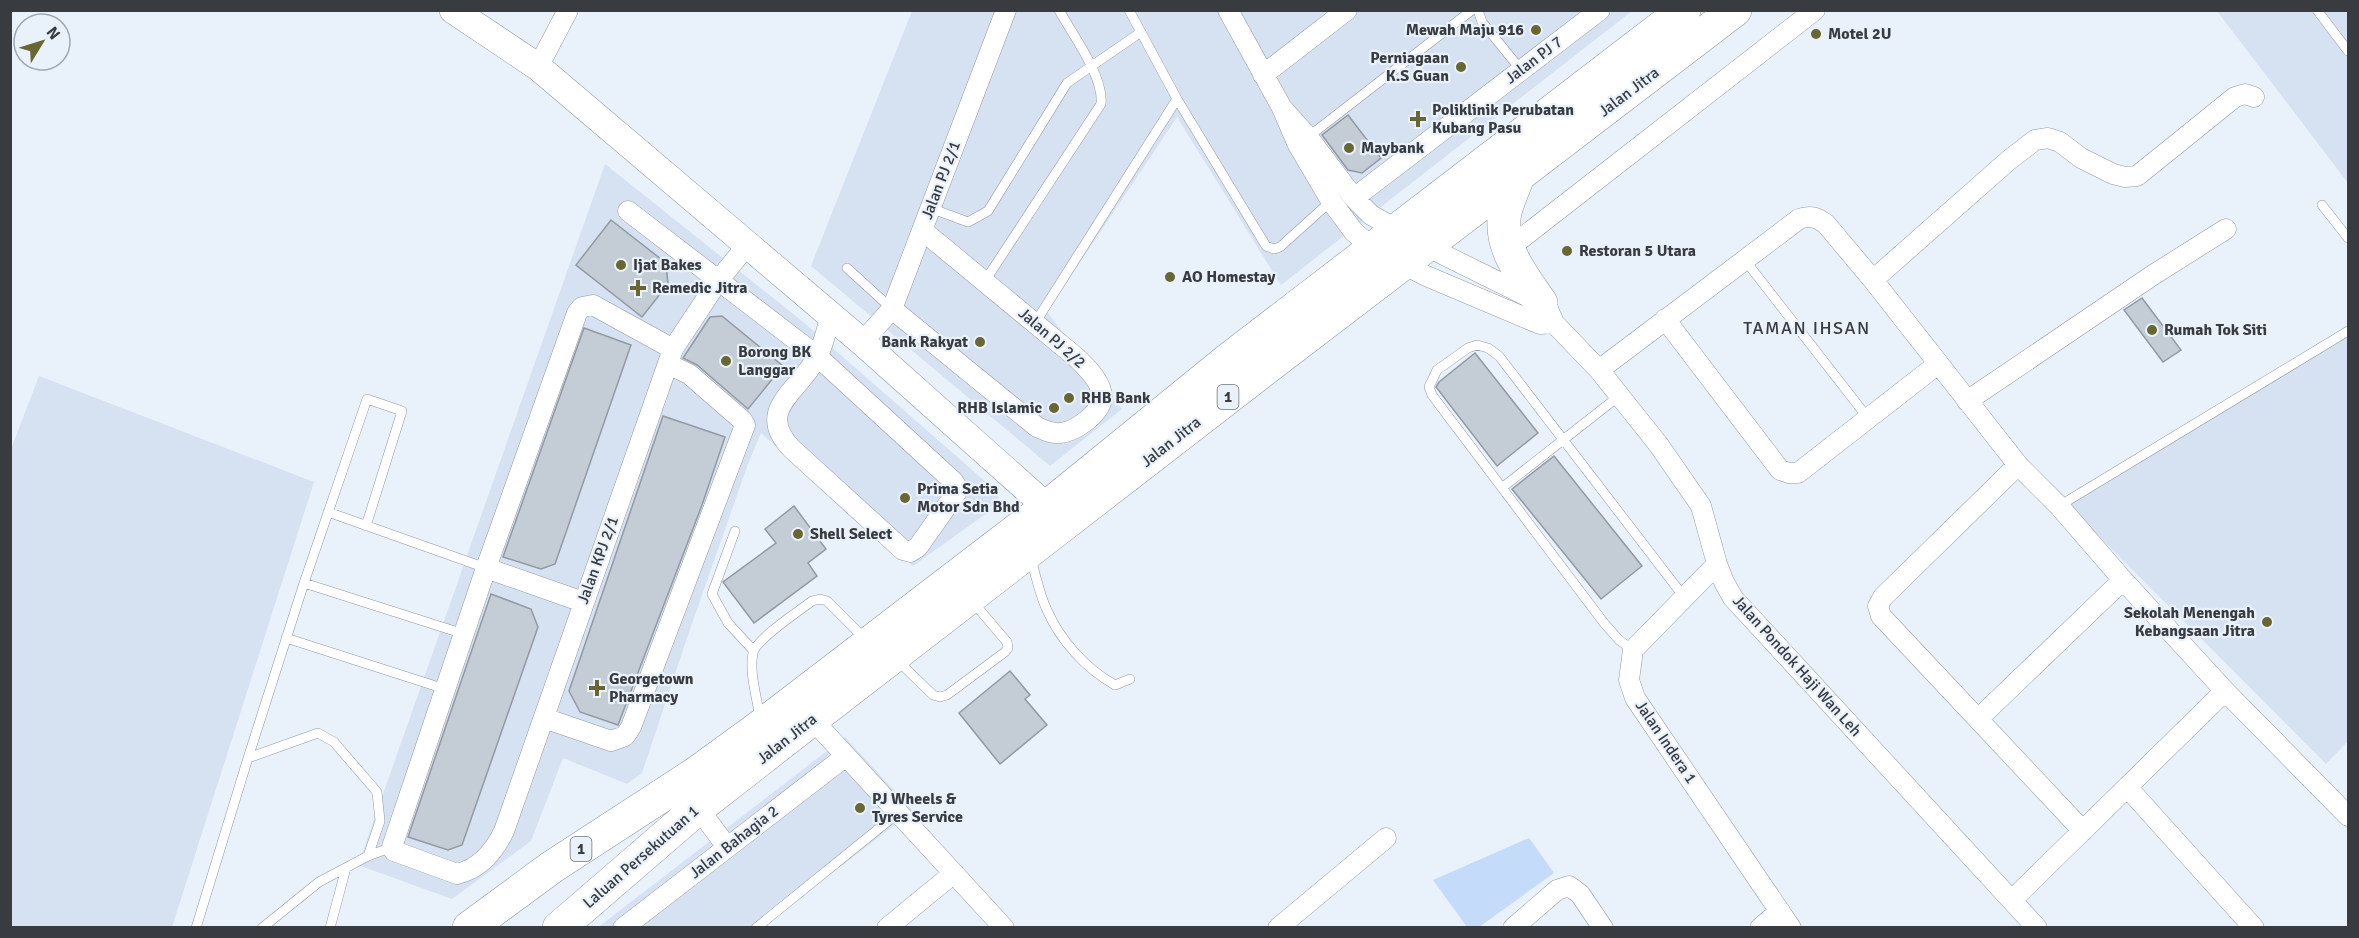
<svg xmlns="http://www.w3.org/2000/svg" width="2359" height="938" font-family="Signika,sans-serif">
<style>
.built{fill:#d6e2f2}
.green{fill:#c5dbfa}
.building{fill:#c4ccd6;stroke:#9299a3;stroke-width:1.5}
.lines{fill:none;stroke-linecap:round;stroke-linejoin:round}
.lane-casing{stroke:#9299a2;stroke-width:10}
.street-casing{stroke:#9299a2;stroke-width:21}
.secondary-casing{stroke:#9299a2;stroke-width:28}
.highway-casing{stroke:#9299a2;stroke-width:34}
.lane{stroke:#fff;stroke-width:9}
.street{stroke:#fff;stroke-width:20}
.secondary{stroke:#fff;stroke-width:27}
.highway{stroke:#fff;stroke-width:33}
.poi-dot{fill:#686632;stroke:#e9f1fb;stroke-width:2}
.labels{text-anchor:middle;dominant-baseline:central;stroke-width:4.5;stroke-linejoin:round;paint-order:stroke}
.shield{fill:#e9f1fb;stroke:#6d7277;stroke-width:1.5}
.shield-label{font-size:15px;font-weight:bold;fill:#383b3f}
.poi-label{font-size:16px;font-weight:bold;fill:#383b3f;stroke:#e9f1fb;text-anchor:start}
.street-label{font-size:16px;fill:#383b3f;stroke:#e9f1fb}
.neighbourhood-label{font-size:18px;letter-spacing:1.5px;fill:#383b3f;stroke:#e9f1fb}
</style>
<rect width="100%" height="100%" fill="#e9f1fb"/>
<path class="built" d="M912,11H1632L1281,285L1177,117L1047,312L1122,409L1050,466L811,266Z
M2217,11H2348V183Z
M605,164L802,321L995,490L1001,503L913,566L761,433L748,464L689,632L642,773L627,784L563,758L531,841L452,899L358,865Z
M2348,326V741L2326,764L2067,504Z
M39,376L314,482L172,927H11V449Z
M845,737L913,811L762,927L597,928Z"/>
<path class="green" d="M1529,838L1554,873L1479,927H1467L1433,880Z"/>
<path class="building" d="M1348,115L1381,158L1362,173L1348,170L1322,135Z
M611,220L666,263L668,284L642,317L576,265Z
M2142,298L2181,350L2163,362L2124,310Z
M722,316L783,366L748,409L697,365L683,358L710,317Z
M584,328L631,345L555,564L541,569L503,557Z
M1475,353L1538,433L1497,466L1436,387L1439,382Z
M663,416L725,437L702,505L618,725L580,712L569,691Z
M1554,456L1642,566L1601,599L1512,489Z
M794,506L826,549L808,563L817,576L754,623L723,582L776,543L765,529Z
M491,594L531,609L538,627L462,845L448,850L408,837Z
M1010,671L1030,695L1025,699L1047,725L1000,764L959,713Z"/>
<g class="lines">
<g class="lane-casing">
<path id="lane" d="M1129,10L1177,99L1266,246L1274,249L1280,247L1331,201
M1478,10L1482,22L1521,70
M2317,10L2348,51
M1308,137L1472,10
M2322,205L2348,238
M930,208L968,222L988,211L1067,83L1141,32
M1744,259L1868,418
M847,268L891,308
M985,281L1101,104C1104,76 1072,34 1059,10
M1035,323L1177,99
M1503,487L1619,396
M2059,506L2348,331
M328,512L486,568
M735,531L712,594L728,623L753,650
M1030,557C1036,574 1039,594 1047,610C1060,640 1086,669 1115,685L1130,679
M304,583L464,634
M286,638L445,689
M1633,650L1619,640L1604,623L1432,395L1429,387L1437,370L1468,348L1477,345L1488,348L1499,356L1684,597
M898,661L933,695L940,697L947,695L1005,652L1008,648L1007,642L973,602
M760,718C757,698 749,672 753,653C756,639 799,611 812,601L820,599L827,601L865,639
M248,758L304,583L367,399L402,411L366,526
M196,928L248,758L318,733L334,742L377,792L380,821L368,856
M262,928L319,882L368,856L392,847
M330,928L346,868
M756,928L898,813"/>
</g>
<g class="street-casing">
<path id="street" d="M1228,10L1282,108L1298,145L1331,201L1354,232L1373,248L1424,275L1540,324L1554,323
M538,67L568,10
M1263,75L1347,10
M1282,108L1308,137L1354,198L1371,215L1426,246L1541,303L1548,309L1554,323L1599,370L1658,444L1701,506L1717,564L1724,582L1733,598L2037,928
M1354,198L1600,10
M628,211L817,356L953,481L956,486V493L918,547L910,552L903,550L792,449C753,409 801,391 818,355C824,343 827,328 831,315
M1509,248L1815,10
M1873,280L2009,160L2035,140L2048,138L2060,142L2081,158L2113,174L2125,177L2137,176L2235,97L2245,94L2254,97
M892,309L1037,427C1044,430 1052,434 1060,433C1075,432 1100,414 1102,398C1103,383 1087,368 1077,358L922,230
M1665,319L1780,470L1789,473H1798L1938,364
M862,342L892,309L1006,10
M673,349L593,305L582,307L577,313L486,568L392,847L394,851L457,874C479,869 494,852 504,831L673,349L718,281L748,244
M1599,370L1799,219C1810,215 1816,217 1826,224L1873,280L2018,465L2059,506L2123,580L2225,691L2348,816
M1967,401L2153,275L2226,229
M2018,465L1883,597L1878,606L1881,616L2083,831
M1717,564L1633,650L1629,680L1635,698L1791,928
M486,568L583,602
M544,718L611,741L625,736L631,727L745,425L742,420L689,374L668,364
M812,719L1004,928
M1978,719L2123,580
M2127,787L2254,928
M698,808L727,847
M2012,900L2225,691
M623,928L846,756
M887,928L954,873
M1278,928L1386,838
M1513,928L1557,890L1569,886L1580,894L1603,928
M1760,928L1780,911"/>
</g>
<g class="secondary-casing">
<path id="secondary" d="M453,10L538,67L862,342L1047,507"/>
</g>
<g class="highway-casing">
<path id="highway" d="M1518,176C1514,188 1508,200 1505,212C1498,246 1523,277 1541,303
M469,928L552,867L695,774L761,726L1047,507L1229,359L1684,10
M559,928L698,808L812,719L1270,365L1735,10"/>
</g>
<use href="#lane" class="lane"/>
<use href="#street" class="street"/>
<use href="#secondary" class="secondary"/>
<use href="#highway" class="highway"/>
</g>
<g class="poi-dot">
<circle cx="1536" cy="30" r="6"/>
<circle cx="1816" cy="34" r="6"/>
<circle cx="1461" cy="67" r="6"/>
<path d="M1415 110h6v6h6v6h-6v6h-6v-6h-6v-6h6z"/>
<circle cx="1349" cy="148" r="6"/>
<circle cx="1567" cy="251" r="6"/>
<circle cx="621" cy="265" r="6"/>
<circle cx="1170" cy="277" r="6"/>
<path d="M635 279h6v6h6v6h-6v6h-6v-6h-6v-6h6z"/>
<circle cx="2152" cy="330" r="6"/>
<circle cx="980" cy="342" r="6"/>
<circle cx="726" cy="361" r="6"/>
<circle cx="1069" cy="398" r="6"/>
<circle cx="1054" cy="408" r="6"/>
<circle cx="905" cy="498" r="6"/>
<circle cx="798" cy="534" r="6"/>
<circle cx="2267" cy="622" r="6"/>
<path d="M594 679h6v6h6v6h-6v6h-6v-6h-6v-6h6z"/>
<circle cx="860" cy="808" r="6"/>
</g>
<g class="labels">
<g class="shield">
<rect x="1217.5" y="385" width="21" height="24" rx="4.5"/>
<rect x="570.5" y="837" width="21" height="24" rx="4.5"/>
</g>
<g class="shield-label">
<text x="1228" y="397">1</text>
<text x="581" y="849">1</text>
</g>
<g class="poi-label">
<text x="1524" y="30" text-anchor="end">Mewah Maju 916</text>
<text x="1828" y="34">Motel 2U</text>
<text x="1449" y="58" text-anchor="end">Perniagaan<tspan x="1449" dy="18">K.S Guan</tspan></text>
<text x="1432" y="110">Poliklinik Perubatan<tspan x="1432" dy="18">Kubang Pasu</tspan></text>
<text x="1361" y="148">Maybank</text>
<text x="1579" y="251">Restoran 5 Utara</text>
<text x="633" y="265">Ijat Bakes</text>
<text x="1182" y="277">AO Homestay</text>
<text x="652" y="288">Remedic Jitra</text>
<text x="2164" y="330">Rumah Tok Siti</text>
<text x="968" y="342" text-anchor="end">Bank Rakyat</text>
<text x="738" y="352">Borong BK<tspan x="738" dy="18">Langgar</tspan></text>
<text x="1081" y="398">RHB Bank</text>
<text x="1042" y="408" text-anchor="end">RHB Islamic</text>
<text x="917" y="489">Prima Setia<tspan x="917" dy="18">Motor Sdn Bhd</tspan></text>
<text x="810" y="534">Shell Select</text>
<text x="2255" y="613" text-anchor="end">Sekolah Menengah<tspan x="2255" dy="18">Kebangsaan Jitra</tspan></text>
<text x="609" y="679">Georgetown<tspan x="609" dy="18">Pharmacy</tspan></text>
<text x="872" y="799">PJ Wheels &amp;<tspan x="872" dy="18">Tyres Service</tspan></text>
</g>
<g class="street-label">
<text transform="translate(1534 60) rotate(-37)">Jalan PJ 7</text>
<text transform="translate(1629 92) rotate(-37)">Jalan Jitra</text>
<text transform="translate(941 180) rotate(-69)">Jalan PJ 2/1</text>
<text transform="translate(1052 338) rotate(41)">Jalan PJ 2/2</text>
<text transform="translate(1171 442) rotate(-38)">Jalan Jitra</text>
<text transform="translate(598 560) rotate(-70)">Jalan KPJ 2/1</text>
<text transform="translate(1797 666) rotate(48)">Jalan Pondok Haji Wan Leh</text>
<text transform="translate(787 739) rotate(-38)">Jalan Jitra</text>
<text transform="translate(1666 742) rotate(56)">Jalan Indera 1</text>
<text transform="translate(734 842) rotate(-38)">Jalan Bahagia 2</text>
<text transform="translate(641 857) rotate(-41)">Laluan Persekutuan 1</text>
</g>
<g class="neighbourhood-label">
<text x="1807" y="328">TAMAN IHSAN</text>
</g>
</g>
<rect width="2359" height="938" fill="none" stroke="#383b3f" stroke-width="24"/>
<g transform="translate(42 42) rotate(52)"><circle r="28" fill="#e9f1fb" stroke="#a2a8b0" stroke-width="1.5"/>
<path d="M0-4.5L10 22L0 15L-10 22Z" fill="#686632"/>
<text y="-9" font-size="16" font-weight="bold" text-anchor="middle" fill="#383b3f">N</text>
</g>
</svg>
